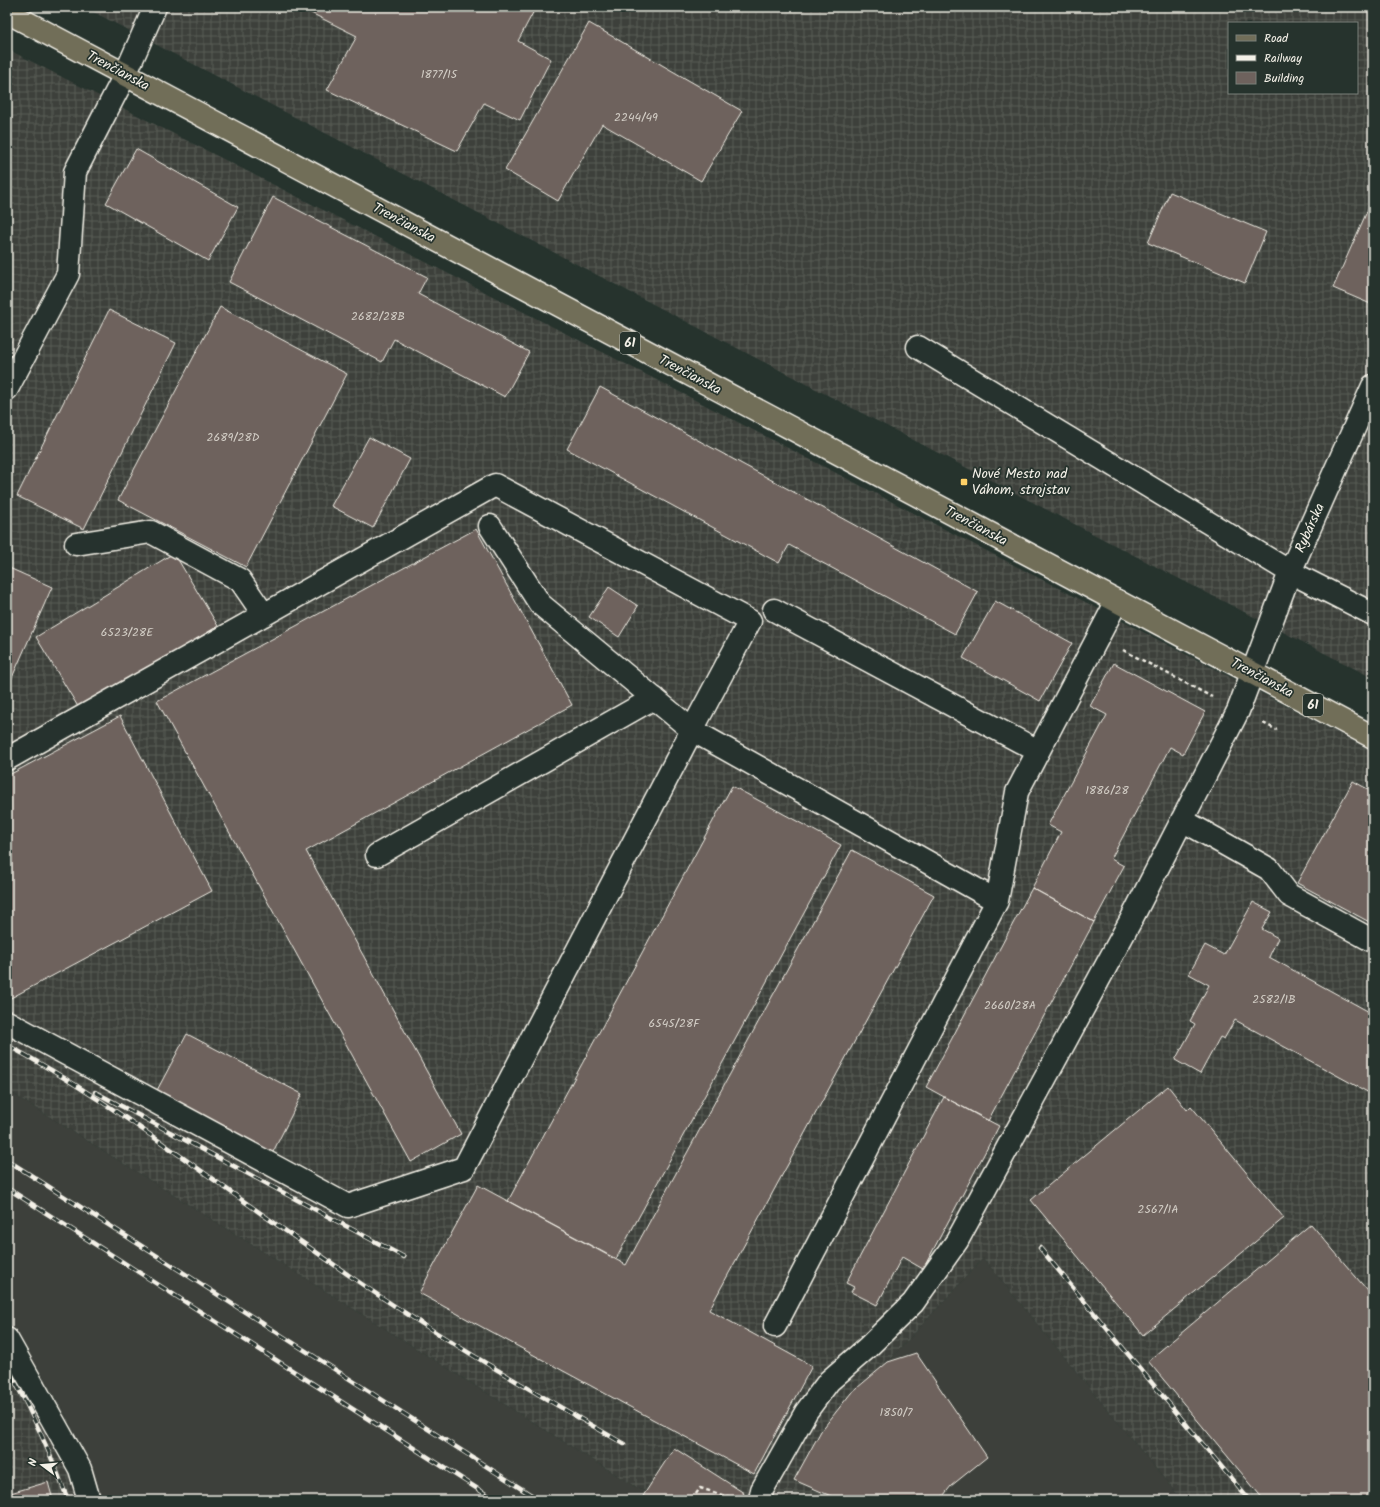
<svg xmlns="http://www.w3.org/2000/svg" width="1380" height="1507" font-family="Kalam,sans-serif">
<style>
.built{fill:#3c413b}
.industrial{fill:url(#industrial-grid);fill-rule:evenodd}
.building{fill:#6e625d;stroke:#f4f1e8}
.lines{fill:none;stroke-linecap:round;stroke-linejoin:round}
.minor-casing{stroke:#f4f1e8;stroke-width:25}
.major-casing{stroke:#f4f1e8;stroke-width:25}
.path{stroke:#f4f1e8;stroke-width:2.5;stroke-dasharray:4 3;stroke-linecap:butt}
.minor{stroke:#26332d;stroke-width:22}
.major{stroke:#716e59;stroke-width:22}
.rail-casing{stroke:#f4f1e8;stroke-width:4.5}
.rail{stroke:#26332d;stroke-width:3;stroke-dasharray:9;stroke-linecap:butt}
.poi-dot{fill:#ffd166;stroke:#26332d;stroke-width:1.5}
.labels{text-anchor:middle;dominant-baseline:central;stroke-width:3.5;stroke-linejoin:round;paint-order:stroke}
.number-label{font-size:12px;fill:#d2cdc5}
.shield{fill:#26332d;stroke:#b6b8b0;stroke-width:1}
.shield-label{font-size:13px;font-weight:bold;fill:#f4f1e8}
.street-label{font-size:14px;fill:#f4f1e8;stroke:#26332d}
.poi-label{font-size:14px;fill:#f4f1e8;stroke:#26332d;text-anchor:start}
</style>
<defs>
<pattern id="industrial-grid" width="8" height="8" patternUnits="userSpaceOnUse"><rect width="8" height="8" fill="#3c413b"/><path d="M0 4h8M4 0v8" fill="none" stroke="#595d57"/></pattern>
</defs>
<rect width="100%" height="100%" fill="#26332d"/>
<filter id="ink" filterUnits="userSpaceOnUse"><feTurbulence type="fractalNoise" baseFrequency=".025" numOctaves="2"/><feDisplacementMap in="SourceGraphic" scale="8" xChannelSelector="R" yChannelSelector="G"/><feConvolveMatrix kernelMatrix="1 2 1 2 8 2 1 2 1" color-interpolation-filters="sRGB"/></filter>
<g filter="url(#ink)">
<path class="built" d="M7,1090L639,1489L671,1500H103L96,1480L66,1415L27,1350L7,1322Z
M983,1258L1182,1500H823L825,1494L794,1480L821,1431L851,1393L888,1362Z"/>
<path class="industrial" d="M84,7H1373V678L1170,574ZM1229,23H1357V93H1229Z
M7,49L616,359L1373,751V1500H1182L983,1258L888,1362L851,1393L821,1431L794,1480L825,1494L823,1500H671L639,1489L7,1090Z
M7,1322L27,1350L66,1415L96,1480L103,1500H7Z"/>
<path class="building" d="M299,7H536L518,41L551,59L520,120L484,103L457,151L327,90L357,36Z
M589,23L742,111L701,181L602,124L558,201L505,170Z
M136,149L238,207L208,261L106,203Z
M1170,192L1266,232L1245,283L1148,243Z
M273,197L427,277L418,294L529,352L505,397L394,339L382,362L229,282Z
M1373,198V305L1333,288Z
M220,307L347,374L246,567L118,500Z
M109,310L176,343L84,529L17,496Z
M7,339L11,341L7,348Z
M600,387L978,592L955,634L789,545L779,563L567,449Z
M369,437L410,459L373,528L331,506Z
M476,529L572,705L306,851L461,1134L411,1162L157,701Z
M174,553L218,626L80,710L36,637Z
M7,567L52,587L7,689Z
M609,587L638,606L619,637L589,617Z
M995,601L1072,643L1040,701L963,658Z
M1114,663L1205,712L1183,754L1170,747L1111,859L1124,866L1094,922L1032,888L1061,832L1048,825L1107,715L1090,706Z
M120,716L212,891L7,1000V776Z
M1353,781L1373,792V924L1297,883Z
M732,786L841,845L616,1259L508,1201Z
M852,850L934,895L709,1310L812,1366L754,1474L419,1293L478,1185L626,1265Z
M1032,888L1094,922L988,1121L926,1087Z
M1253,902L1272,912L1262,929L1278,938L1269,957L1373,1014V1095L1235,1020L1224,1039L1220,1037L1200,1074L1175,1060L1195,1024L1190,1021L1209,985L1189,974L1205,945L1224,955Z
M187,1034L302,1094L272,1154L155,1094Z
M1168,1086L1187,1110L1191,1106L1284,1218L1143,1335L1031,1200Z
M944,1097L999,1126L923,1269L902,1257L877,1305L851,1292L854,1287L846,1283Z
M1311,1224L1373,1297V1500H1264L1148,1361Z
M916,1353L987,1457L951,1486L940,1500H840L794,1480L821,1431L851,1393L888,1362Z
M674,1448L744,1493L740,1500H649L643,1496Z
M48,1482L53,1500H7V1494Z"/>
<g class="lines">
<g class="minor-casing">
<path id="minor" d="M918,347L1290,572L1373,614
M7,389L68,274L75,172L125,75L155,7
M76,544L151,532L240,580L264,615
M774,610L1038,751
M7,759L495,485L750,621L692,730L540,604L490,526
M1182,820L1269,869L1289,895L1373,941
M377,855L654,698
M7,1022L348,1206L464,1168L692,730L997,901
M775,1326L997,901L1017,792L1117,601
M7,1339L80,1469L89,1500
M760,1500L762,1490L806,1412L829,1381L867,1348L913,1303L957,1241L1131,920L1238,711L1290,572L1373,386"/>
</g>
<g class="major-casing">
<path id="major" d="M7,12L1373,737"/>
</g>
<path class="path" d="M1123,650L1212,697
M1263,723L1277,730
M692,1500L700,1488L732,1498"/>
<use href="#minor" class="minor"/>
<use href="#major" class="major"/>
<g class="rail-casing">
<path id="rail" d="M7,1045C73,1080 135,1124 196,1167C247,1204 299,1240 350,1276C438,1337 531,1390 624,1444
M95,1092L404,1257
M7,1160L539,1500
M7,1188L495,1500
M1040,1248L1249,1500
M7,1367C31,1410 51,1454 68,1500"/>
</g>
<use href="#rail" class="rail"/>
</g>
</g>
<rect class="poi-dot" x="960" y="478" width="8" height="8" rx="2"/>
<g class="labels">
<g class="number-label">
<text x="439" y="74">1877/15</text>
<text x="636" y="117">2244/49</text>
<text x="378" y="316">2682/28B</text>
<text x="233" y="437">2689/28D</text>
<text x="127" y="632">6523/28E</text>
<text x="1107" y="790">1886/28</text>
<text x="1274" y="999">2582/1B</text>
<text x="1010" y="1005">2660/28A</text>
<text x="674" y="1023">6545/28F</text>
<text x="1158" y="1209">2567/1A</text>
<text x="896" y="1412">1850/7</text>
</g>
<g class="shield">
<rect x="620" y="332" width="20" height="22" rx="3"/>
<rect x="1303" y="694" width="20" height="22" rx="3"/>
</g>
<g class="shield-label">
<text x="630" y="343">61</text>
<text x="1313" y="705">61</text>
</g>
<g class="street-label">
<text transform="translate(118 71) rotate(28)">Trenčianska</text>
<text transform="translate(404 223) rotate(28)">Trenčianska</text>
<text transform="translate(690 375) rotate(28)">Trenčianska</text>
<text transform="translate(976 526) rotate(28)">Trenčianska</text>
<text transform="translate(1310 528) rotate(-66)">Rybárska</text>
<text transform="translate(1262 678) rotate(28)">Trenčianska</text>
</g>
<g class="poi-label">
<text x="972" y="474">Nové Mesto nad<tspan x="972" dy="16">Váhom, strojstav</tspan></text>
</g>
</g>
<rect width="1380" height="1507" fill="none" stroke="#26332d" stroke-width="24"/>
<rect x="12" y="12" width="1356" height="1483" fill="none" stroke="#f4f1e8" stroke-width="1.5" filter="url(#ink)"/>
<rect x="1228" y="22" width="130" height="72" fill="#26332d" stroke="#787f78"/>
<rect x="1236" y="35" width="20" height="6" fill="#716e59" stroke="#787f78"/>
<text x="1264" y="42" font-size="12" fill="#f4f1e8">Road</text>
<rect x="1236" y="55" width="20" height="6" fill="#f4f1e8" stroke="#787f78"/>
<text x="1264" y="62" font-size="12" fill="#f4f1e8">Railway</text>
<rect x="1236" y="72" width="20" height="12" fill="#6e625d" stroke="#787f78"/>
<text x="1264" y="82" font-size="12" fill="#f4f1e8">Building</text>
<g transform="translate(42 1465) rotate(286)" stroke="#26332d" stroke-width="3" paint-order="stroke">
<path d="M0-3L7 15L0 10L-7 15Z" fill="#f4f1e8"/>
<text y="-6" font-size="11" font-weight="bold" text-anchor="middle" fill="#f4f1e8">N</text>
</g>
</svg>
